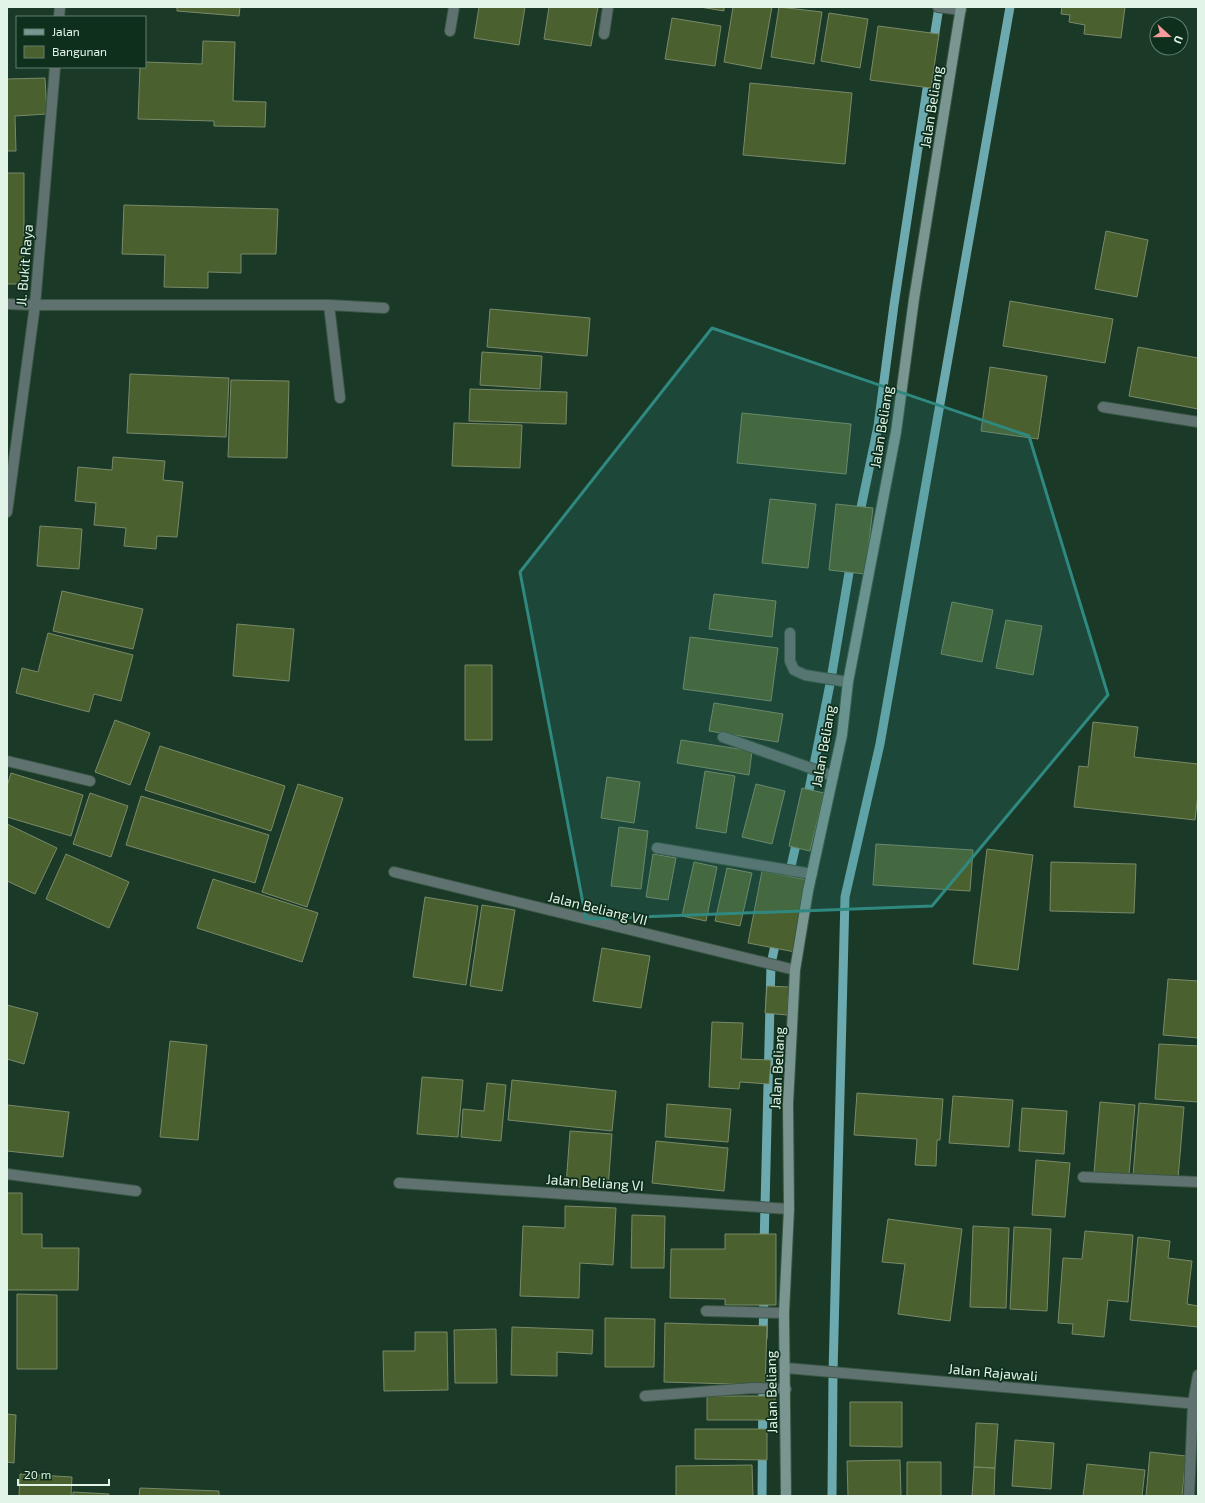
<svg xmlns="http://www.w3.org/2000/svg" width="1205" height="1503" font-family="'Exo 2',sans-serif">
<style>
.lines{fill:none;stroke-linecap:round;stroke-linejoin:round}
.stream{stroke:#6caab0;stroke-width:9}
.building{fill:#4a612f;stroke:#798969}
.lane-casing{stroke:#3a5746;stroke-width:12}
.street-casing{stroke:#3a5746;stroke-width:12}
.secondary-casing{stroke:#3a5746;stroke-width:12}
.lane{stroke:#60726f;stroke-width:10}
.street{stroke:#60726f;stroke-width:10}
.secondary{stroke:#799691;stroke-width:10}
.marked{fill:#2f8980;fill-opacity:0.2;stroke:#2f8980;stroke-width:3;stroke-linejoin:round}
.labels{text-anchor:middle;dominant-baseline:central;stroke-width:3.5;stroke-linejoin:round;paint-order:stroke}
.street-label{font-size:14px;fill:#e2f4e8;stroke:#0f2f1d}
</style>
<rect width="100%" height="100%" fill="#1a3927"/>
<g class="lines">
<path class="stream" d="M933,45L939,7
M859,517L878,426L894,305L929,76
M807,800L831,679L851,561
M786,888L798,836
M764,1246L771,964L777,936
M763,1338L764,1293
M762,1496L763,1381
M832,1496L833,1373L845,897L880,744L1010,7"/>
</g>
<path class="building" d="M177,7H240L239,16L177,11Z
M479,7H525L519,45L474,38Z
M549,7H598L591,46L544,39Z
M700,7H724V11Z
M733,7H772L761,69L724,62Z
M779,7L822,12L814,64L771,57Z
M1062,7H1125L1121,38L1084,34L1085,25L1069,22L1070,15L1061,14Z
M829,13L868,19L860,68L821,61Z
M672,18L721,26L715,66L665,59Z
M878,26L939,34L931,88L870,80Z
M203,41L235,42L233,101L266,102L265,127L214,126V121L138,119L140,67H145V62L202,64Z
M45,78L47,114L15,116L16,151H7V79Z
M750,83L852,93L845,164L743,155Z
M7,173H24V284H7Z
M124,205L278,209L276,254H241V273L208,272V288L164,287L165,255L122,254Z
M1106,231L1148,240L1137,297L1095,289Z
M1010,301L1113,319L1105,363L1003,346Z
M490,309L590,318L587,356L487,347Z
M1138,347L1198,358V409L1129,396Z
M482,352L542,356L540,389L480,385Z
M990,367L1047,376L1038,439L981,431Z
M130,374L229,378L226,437L127,433Z
M231,380L289,381L287,458L228,457Z
M470,389L567,392L566,424L469,421Z
M742,413L851,424L846,474L737,463Z
M454,423L522,425L520,468L452,466Z
M113,457L165,461L163,480L183,482L177,537L157,536L156,549L124,546L126,528L94,525L96,503L75,501L78,467L112,470Z
M770,499L816,504L808,568L762,563Z
M836,504L873,508L865,574L829,570Z
M40,526L82,529L79,569L37,566Z
M62,591L143,609L133,649L53,631Z
M714,594L776,601L772,637L709,629Z
M952,602L993,610L982,662L941,654Z
M1006,620L1042,626L1033,675L996,668Z
M237,624L294,629L289,681L233,676Z
M48,633L133,655L121,701L94,694L89,712L16,693L22,668L38,672Z
M690,637L778,648L771,701L683,689Z
M465,665H492V740H465Z
M714,703L783,714L778,742L709,731Z
M115,720L150,733L130,785L95,772Z
M1093,722L1138,727L1134,757L1198,764V794L1195,820L1074,807L1079,766L1088,767Z
M681,740L752,751L749,775L677,763Z
M160,746L285,786L271,831L145,790Z
M705,771L735,776L726,833L696,828Z
M11,773L83,795L71,836L7,817V786Z
M607,777L640,782L634,823L601,818Z
M298,784L343,798L307,907L262,892Z
M756,784L785,791L772,844L742,837Z
M802,788L824,793L810,851L789,846Z
M90,793L128,806L111,857L73,844Z
M141,796L269,835L255,883L126,845Z
M7,824L57,848L35,894L7,881Z
M619,827L648,831L641,889L611,886Z
M876,844L973,850L970,891L873,885Z
M987,849L1033,855L1018,970L973,964Z
M66,854L129,882L109,928L46,899Z
M653,854L676,858L668,900L646,897Z
M694,862L717,867L706,921L682,916Z
M1051,862L1136,864L1134,913L1050,911Z
M727,868L752,873L740,926L715,921Z
M762,871L808,880L795,952L748,943Z
M213,879L318,913L302,962L197,928Z
M425,897L478,906L466,985L413,977Z
M482,905L515,910L502,991L470,986Z
M602,948L650,956L641,1008L593,1001Z
M1168,979L1198,981V1038L1163,1035Z
M767,986L789,987L787,1015L765,1013Z
M7,1005L38,1013L24,1064L7,1059Z
M712,1022L743,1023L741,1059L771,1060L769,1084L740,1082L739,1089L709,1087Z
M170,1041L207,1045L198,1140L160,1137Z
M1159,1044L1198,1046V1102L1155,1099Z
M422,1077L463,1080L458,1137L417,1134Z
M512,1080L616,1091L612,1131L508,1120Z
M487,1083L506,1085L501,1141L461,1137L463,1109L484,1111Z
M857,1093L943,1099L940,1140H937L936,1166L915,1165L917,1139L854,1135Z
M953,1096L1013,1100L1009,1147L949,1143Z
M1100,1102L1135,1105L1129,1175L1094,1173Z
M1139,1103L1184,1107L1178,1179L1133,1176Z
M667,1104L731,1109L728,1142L665,1137Z
M7,1105L69,1112L63,1157L7,1151Z
M1022,1108L1067,1111L1064,1154L1019,1151Z
M570,1131L612,1134L608,1189L566,1186Z
M656,1141L728,1148L724,1191L652,1183Z
M1036,1160L1070,1163L1065,1217L1032,1215Z
M7,1193H22V1234H42V1248H79L78,1290H7Z
M565,1206L616,1208L613,1265L580,1263L579,1298L520,1296L523,1226L565,1228Z
M632,1215L665,1216L664,1268H631Z
M888,1219L962,1229L950,1321L898,1314L905,1264L882,1262Z
M973,1226L1009,1228L1006,1308L970,1307Z
M1014,1227L1051,1229L1047,1311L1010,1309Z
M1085,1231L1133,1235L1128,1302L1108,1300L1104,1337L1072,1334L1073,1324L1058,1323L1063,1258L1082,1259Z
M725,1234H776V1305H725V1299L670,1298L671,1249H725Z
M1138,1237L1170,1241L1168,1258L1192,1261L1187,1304L1198,1306V1327L1130,1320Z
M17,1294L57,1295V1369H17Z
M605,1318L655,1319L654,1367H605Z
M665,1323L767,1326L765,1385L664,1382Z
M512,1327L593,1330L592,1354L557,1352V1376L511,1375Z
M496,1329L497,1383H455L454,1330Z
M415,1332H447L448,1390L384,1391L383,1351H415Z
M707,1396H775V1420H707Z
M850,1402H902V1447L850,1446Z
M7,1414L16,1415L14,1463L7,1462Z
M976,1423L998,1424L995,1468L974,1467Z
M695,1429H767V1460L695,1459Z
M1015,1440L1054,1443L1051,1489L1012,1486Z
M1150,1452L1186,1456L1182,1496H1146Z
M900,1460L901,1496H848L847,1461Z
M907,1462H941V1496H907Z
M1087,1464L1145,1470L1142,1496H1083Z
M752,1465L753,1496H676V1466Z
M974,1467L995,1468L994,1496H972Z
M20,1474L72,1477L71,1496H19Z
M140,1488L219,1491V1496H139Z
M73,1492L109,1494V1496H73Z"/>
<g class="lines">
<g class="lane-casing">
<path id="lane" d="M7,761L90,781"/>
</g>
<g class="street-casing">
<path id="street" d="M938,7L961,10
M59,17L60,7
M450,31L454,7
M604,34L608,7
M7,304L35,305H329L384,308
M329,305L340,398
M1103,407L1198,422
M7,512L35,305L55,67
M790,633V661L794,670L805,675L848,682
M723,737L833,776
M657,848L812,874
M394,872L795,970
M7,1174L136,1191
M1083,1177L1198,1182
M399,1183L789,1209
M706,1311L784,1313
M786,1368L1198,1404
M645,1396L753,1388L786,1389
M1189,1496L1193,1403L1198,1375"/>
</g>
<g class="secondary-casing">
<path id="secondary" d="M786,1496L784,1313L789,1209L788,1104L795,970L808,891L842,735L848,682L896,432L914,299L961,7"/>
</g>
<use href="#lane" class="lane"/>
<use href="#street" class="street"/>
<use href="#secondary" class="secondary"/>
</g>
<path class="marked" d="M712,328L1029,436L1108,695L932,906L586,919L520,572Z"/>
<g class="labels">
<g class="street-label">
<text transform="translate(931 107) rotate(-81)">Jalan Beliang</text>
<text transform="translate(24 265) rotate(-85)">Jl. Bukit Raya</text>
<text transform="translate(881 427) rotate(-81)">Jalan Beliang</text>
<text transform="translate(823 746) rotate(-80)">Jalan Beliang</text>
<text transform="translate(598 908) rotate(14)">Jalan Beliang VII</text>
<text transform="translate(777 1068) rotate(-87)">Jalan Beliang</text>
<text transform="translate(595 1182) rotate(4)">Jalan Beliang VI</text>
<text transform="translate(993 1372) rotate(5)">Jalan Rajawali</text>
<text transform="translate(771 1392) rotate(-91)">Jalan Beliang</text>
</g>
</g>
<rect width="1205" height="1503" fill="none" stroke="#e2f4e8" stroke-width="16"/>
<rect x="16" y="16" width="130" height="52" fill="#0f2f1d" stroke="#637e6e"/>
<rect x="24" y="29" width="20" height="6" fill="#799691" stroke="#637e6e"/>
<text x="52" y="36" font-size="12" fill="#e2f4e8">Jalan</text>
<rect x="24" y="46" width="20" height="12" fill="#4a612f" stroke="#637e6e"/>
<text x="52" y="56" font-size="12" fill="#e2f4e8">Bangunan</text>
<g transform="translate(1169 36) rotate(111)"><circle r="19" fill="#0f2f1d" stroke="#637e6e"/>
<path d="M0-3L7 15L0 10L-7 15Z" fill="#f59b9b"/>
<text y="-6" font-size="11" font-weight="bold" text-anchor="middle" fill="#e2f4e8">U</text>
</g>
<path d="M18 1479v6h91v-6" fill="none" stroke="#e2f4e8" stroke-width="2"/>
<text x="24" y="1479" font-size="12" fill="#e2f4e8" stroke="#0f2f1d" stroke-width="3" paint-order="stroke">20 m</text>
</svg>
